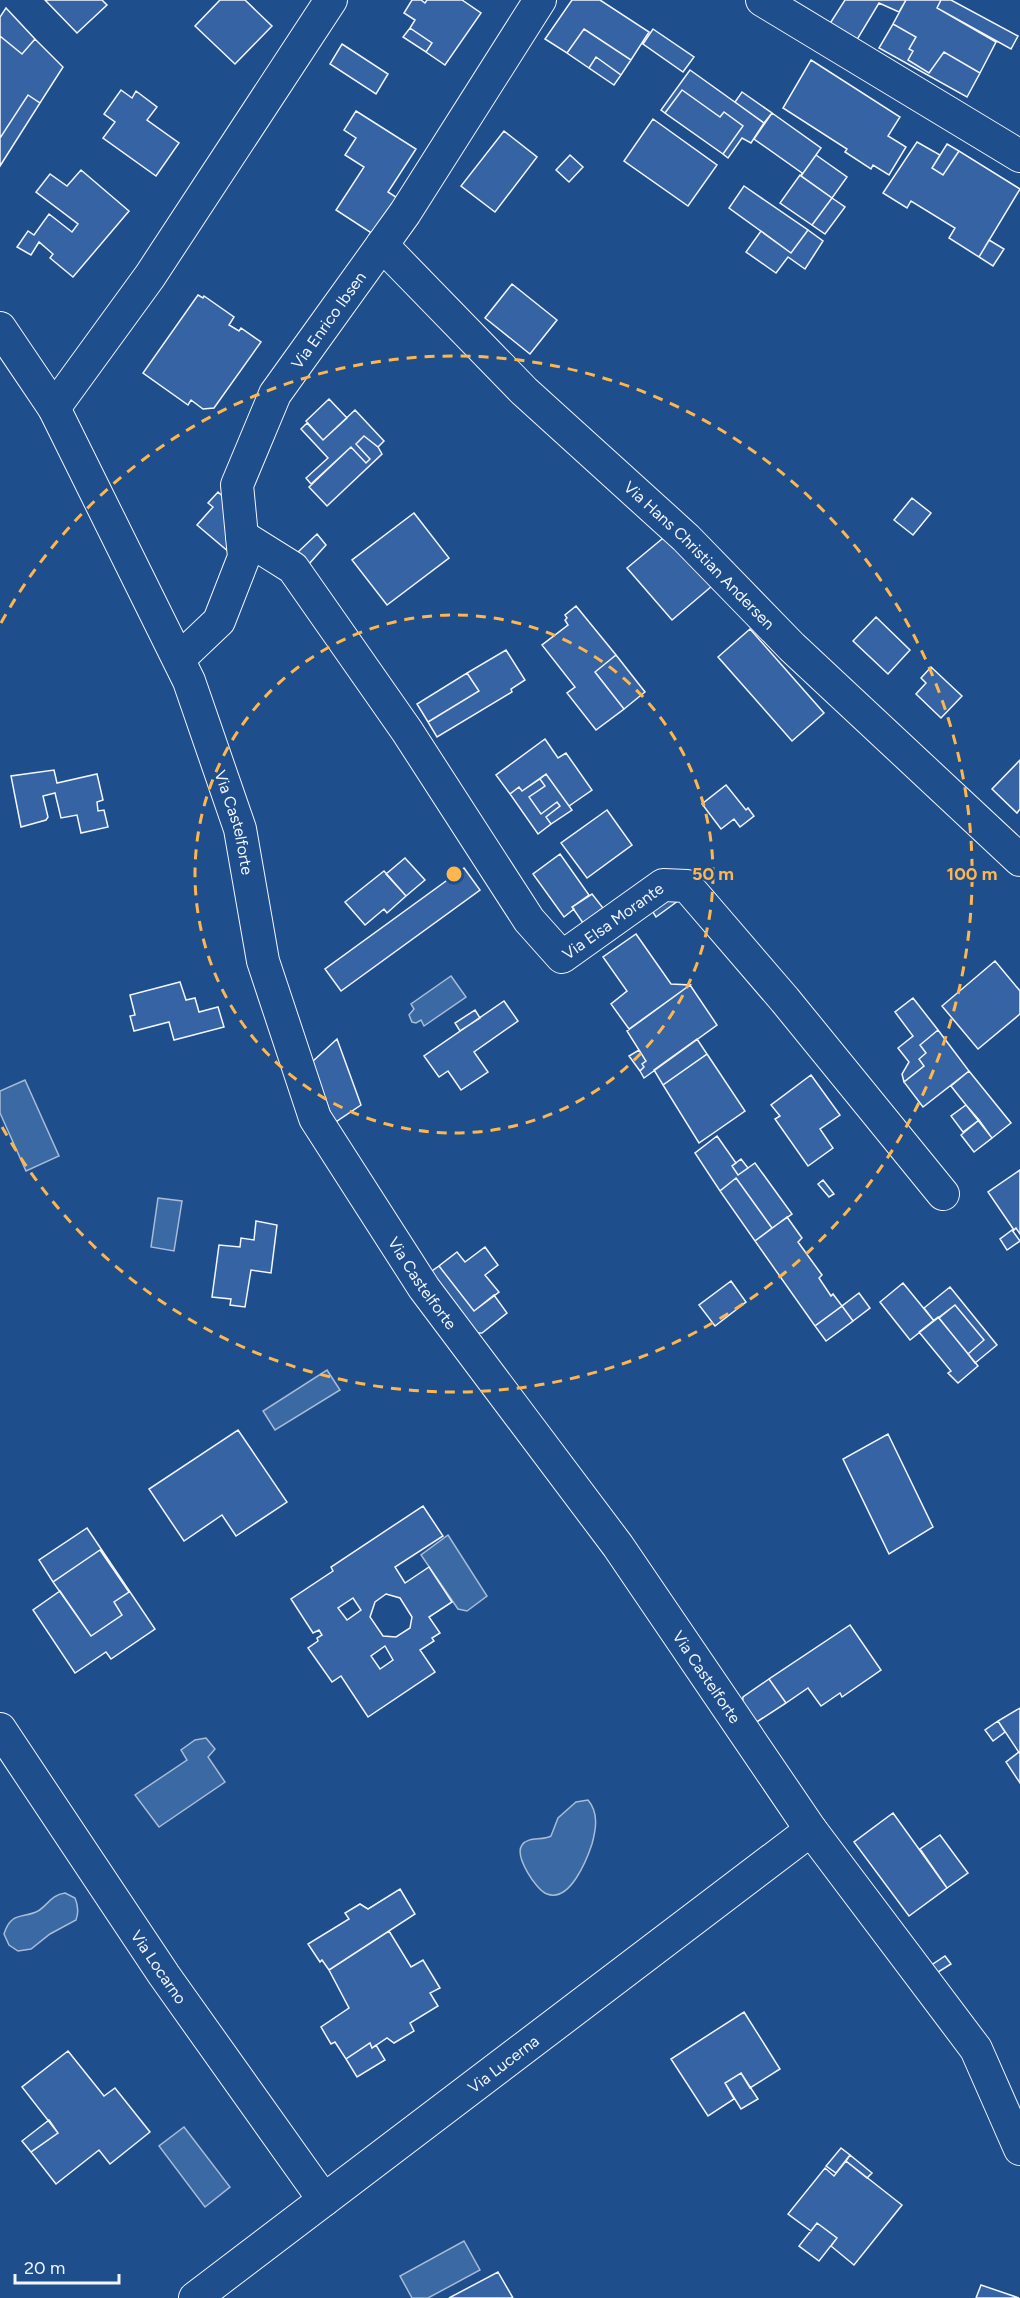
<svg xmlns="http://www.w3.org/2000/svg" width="1020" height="2298" font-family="Figtree,sans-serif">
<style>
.water{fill:#3b69a3;stroke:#a8bbd7;stroke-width:1.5}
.building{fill:#3563a3;stroke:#f2f6ff;stroke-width:1.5;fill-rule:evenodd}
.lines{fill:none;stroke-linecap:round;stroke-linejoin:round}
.minor-casing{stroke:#f2f6ff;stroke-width:34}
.minor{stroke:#1f4e8c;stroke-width:32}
.ring{fill:none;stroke:#ffb74d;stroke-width:3;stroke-dasharray:10 8}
.labels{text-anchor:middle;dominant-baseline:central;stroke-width:4.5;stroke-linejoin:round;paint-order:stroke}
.street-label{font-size:16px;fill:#f2f6ff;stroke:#1f4e8c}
.centre{fill:#ffb74d;stroke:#1f4e8c;stroke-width:3}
.ring-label{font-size:18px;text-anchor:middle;font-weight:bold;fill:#ffb74d;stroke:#1f4e8c;stroke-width:4.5;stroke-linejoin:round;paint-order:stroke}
</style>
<rect width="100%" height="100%" fill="#1f4e8c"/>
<path class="water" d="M451,976L466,997L424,1026L421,1020L416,1023L412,1022L409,1015L414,1009L411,1004Z
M25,1080L59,1156L26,1171L0,1113V1091Z
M158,1198L182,1201L174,1251L151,1247Z
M327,1370L340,1390L275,1430L263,1411Z
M448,1535L487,1596L467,1611L458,1609L421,1555Z
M206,1738L215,1749L208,1757L225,1782L159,1827L135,1795L187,1760L181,1750L195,1740Z
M588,1800C599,1813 596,1829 592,1844C587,1859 570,1903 547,1894C536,1890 514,1856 522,1845C528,1836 542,1841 551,1836L558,1818L576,1802Z
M65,1893L75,1898C78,1905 79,1912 76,1920L50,1934L31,1949L18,1951L9,1945L4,1934C11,1911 23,1919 38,1911C48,1905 51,1895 65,1893Z
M184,2127L230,2187L205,2207L159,2146Z
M464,2241L480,2270L428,2298H412L400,2276Z"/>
<path class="building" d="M45,0H102L107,5L77,33Z
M220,0H245L272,26L235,64L195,26Z
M412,0H421L425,3L427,0H462L481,13L445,65L426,52L432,43L410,28L415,20L404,13Z
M572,0H600L649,32L631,60L584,29L567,53L545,39Z
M845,0H906L899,12L879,3L855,43L829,25Z
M906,0H941L937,8L996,42L980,73L944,52L929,73L908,60L913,51L909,49L916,37L893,24Z
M941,0H951L1018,36L1011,49L937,8Z
M6,8L35,39L22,54L0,36V17Z
M893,24L916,37L909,49L913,51L908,60L929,73L944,52L980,73L967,97L879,48Z
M410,28L432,43L426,52L403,37Z
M584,29L631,60L621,75L596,57L589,68L567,53Z
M653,29L694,57L683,72L643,44Z
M0,36L22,54L35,39L63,67L40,103L28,95L0,138Z
M342,44L388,74L376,94L330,64Z
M596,57L621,75L614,85L589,68Z
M811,60L900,117L888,136L906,147L889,175L873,165L871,169L845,152L847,149L783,108Z
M690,70L764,123L751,143L742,138L728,158L723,154L743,126L724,112L720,117L682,90L665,113L661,110Z
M121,90L132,98L136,91L157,107L147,120L179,143L156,176L103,138L115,122L104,114Z
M682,90L720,117L724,112L743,126L723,154L665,113Z
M742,92L772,113L764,123L735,102Z
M28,95L40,103L0,166V138Z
M356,111L416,149L388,192L402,201L379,238L336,210L364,167L345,155L356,138L344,130Z
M772,113L821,148L801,176L802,173L754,139Z
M653,119L717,165L688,206L624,161Z
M504,131L537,157L495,212L461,186Z
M917,142L940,155L932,168L943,175L959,151L1020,189L979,257L949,238L955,228L911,201L907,208L883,193Z
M947,144L959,151L943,175L932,168Z
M570,155L583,167L569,182L556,170Z
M816,155L847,177L832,198L801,176Z
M81,170L129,211L73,277L50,258L53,254L39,242L31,255L17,247L28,231L34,235L49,214L72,232L78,224L36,192L50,174L67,186Z
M800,175L832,198L812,225L780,203Z
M744,186L808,230L791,253L729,208Z
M832,198L845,207L825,234L812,225Z
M808,230L823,241L805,269L788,257L776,273L746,252L761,231L791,253Z
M989,240L1004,249L993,266L979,257Z
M512,284L557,320L530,354L485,318Z
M198,295L203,298L204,296L234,317L229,325L239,331L241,328L261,342L214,408L203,409L191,400L188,405L143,373Z
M329,399L347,418L323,440L306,421Z
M355,410L384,441L378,447L364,436L356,444L370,459L366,463L351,447L311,484L306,478L328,458L301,429L307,423L323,440Z
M364,436L378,447L382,454L327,506L309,487L351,447L366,463L370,459L356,444Z
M218,492L231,504L236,558L197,525L213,507L208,503Z
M912,498L931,513L913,535L894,520Z
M414,513L449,558L387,605L352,560Z
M317,534L326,545L308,565L298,552Z
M668,534L712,586L672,620L627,568Z
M576,606L616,655L595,672L624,709L596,730L567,693L575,687L542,645L568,625L565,620L567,618L565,615Z
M876,617L910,650L888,674L853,641Z
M750,629L824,713L792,741L718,657Z
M506,650L525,680L511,689L512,692L437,737L428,722L479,691L467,673Z
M616,655L645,692L624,709L595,672Z
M931,667L962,696L941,718L916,694L926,683L921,678Z
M467,673L479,691L428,722L417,704Z
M545,739L558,758L566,753L592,790L569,806L546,774L522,791L519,787L510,794L496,775Z
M1020,760V809L1017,813L992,789Z
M54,770L57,783L97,774L103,800L97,802L98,811L104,810L108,827L81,833L77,815L61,818L55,793L43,796L48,817L46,820L21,827L11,776Z
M546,774L572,810L551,824L546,817L560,806L557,802L541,814L529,797L545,786L540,779Z
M540,779L545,786L529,797L541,814L557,802L560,806L546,817L551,824L538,834L510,794L519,787L522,791Z
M726,785L746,810L748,808L754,816L740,827L734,819L721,829L702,804Z
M607,810L632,845L587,878L561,843Z
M560,854L589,895L572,907L574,909L564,917L533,874Z
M405,858L425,880L406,896L386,874Z
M464,868L480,890L341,991L325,969Z
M384,871L406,896L387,913L384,909L365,925L345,902Z
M682,888L686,895L656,917L651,909Z
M592,894L603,908L583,923L572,907Z
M636,934L671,984L690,985L629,1029L611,1004L627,991L603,957Z
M995,961L1020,991V1014L978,1049L942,1006Z
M180,982L186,1000L195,998L199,1012L218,1007L224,1027L174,1040L169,1022L134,1031L130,1016L135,1015L130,995Z
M690,985L717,1025L644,1078L640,1071L644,1067L642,1064L646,1061L627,1031Z
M913,998L938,1030L920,1045L926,1053L919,1059L924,1066L904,1082L902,1074L909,1062L898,1048L913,1036L895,1012Z
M504,1001L518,1021L474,1052L488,1072L461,1090L448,1071L439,1077L424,1056Z
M475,1010L480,1018L460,1031L455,1023Z
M938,1030L969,1071L923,1107L904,1082L924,1066L919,1059L926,1053L920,1045Z
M337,1039L361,1105L334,1123L312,1062Z
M697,1039L707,1054L663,1085L654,1070Z
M639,1050L646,1061L642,1064L644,1067L640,1071L629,1056Z
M707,1054L745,1111L699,1143L663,1085Z
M969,1071L1011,1123L992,1138L951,1086Z
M811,1075L840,1115L820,1129L833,1148L808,1166L775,1119L780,1116L771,1105Z
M966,1105L979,1120L963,1132L951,1116Z
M979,1120L992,1138L974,1152L961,1135Z
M717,1136L736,1163L732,1166L738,1175L755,1163L792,1214L772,1228L736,1178L720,1191L695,1153Z
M741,1159L748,1168L738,1175L732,1166Z
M1020,1170V1234L1016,1228L1014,1230L988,1192Z
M736,1178L772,1228L755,1241L720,1191Z
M823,1180L834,1194L829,1197L818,1184Z
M787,1217L802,1238L798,1242L822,1275L819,1278L831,1296L833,1294L842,1306L815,1326L755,1241Z
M256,1221L277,1225L271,1273L251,1270L245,1307L230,1305L231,1299L212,1297L219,1245L240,1247L241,1238L254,1240Z
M1012,1230L1020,1241L1007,1250L1000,1239Z
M485,1247L498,1265L485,1275L499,1292L474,1311L439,1266L457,1252L465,1262Z
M439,1266L474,1311L494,1295L507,1313L482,1333H476L429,1273Z
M731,1281L746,1302L715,1326L699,1305Z
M903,1283L934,1321L910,1340L880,1302Z
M950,1287L997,1345L975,1363L968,1354L984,1340L955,1305L934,1321L924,1308Z
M859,1293L870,1308L853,1321L842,1306Z
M955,1305L984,1340L968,1354L939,1318Z
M842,1306L853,1321L826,1341L815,1326Z
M938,1317L978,1366L958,1383L948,1373L951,1371L919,1332Z
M238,1430L287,1502L236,1536L222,1515L184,1541L149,1489Z
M888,1434L933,1527L889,1554L843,1459Z
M423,1506L443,1536L395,1567L405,1583L429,1567L452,1602L429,1617L440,1633L432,1638L434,1641L420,1650L435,1672L368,1717L341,1676L332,1682L308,1648L318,1641L317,1638L322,1635L319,1630L313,1633L291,1599L333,1571L331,1567ZM386,1594L400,1598L412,1617L410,1628L396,1637L383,1636L370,1617L375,1602ZM353,1598L361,1610L347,1620L338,1608ZM385,1646L393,1660L380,1669L371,1656Z
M87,1528L155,1629L111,1659L106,1652L75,1673L33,1610L60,1591L91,1636L122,1615L114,1602L129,1592L100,1550L53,1582L39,1560Z
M100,1550L129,1592L114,1602L122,1615L91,1636L53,1582Z
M850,1625L881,1670L842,1697L840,1693L821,1706L808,1688L786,1703L769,1679Z
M769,1679L786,1703L752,1725L742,1710L743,1697Z
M1020,1708V1754L998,1721Z
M998,1721L1005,1732L993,1741L985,1730Z
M1019,1752L1020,1754V1783L1006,1762Z
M893,1813L947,1888L909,1916L854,1842Z
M940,1835L968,1873L947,1888L920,1849Z
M400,1889L415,1914L329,1970L322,1960L320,1962L308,1944L349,1919L345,1913L360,1904L368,1909Z
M389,1931L411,1967L423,1960L440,1988L430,1993L438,2006L410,2023L414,2031L394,2043L387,2038L372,2048L370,2043L346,2059L335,2042L331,2044L321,2027L349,2008L329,1970Z
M945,1956L951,1964L935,1974L930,1966Z
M744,2012L780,2069L750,2088L741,2073L725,2083L734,2099L708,2116L671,2059Z
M370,2043L372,2048L376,2045L385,2060L357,2077L346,2059Z
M68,2051L104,2096L115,2088L150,2132L110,2164L99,2150L56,2184L31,2152L58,2133L22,2087Z
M741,2073L758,2099L741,2109L725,2083Z
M49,2120L58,2133L31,2152L22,2141Z
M841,2148L850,2155L836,2173L826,2166Z
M850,2155L872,2173L867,2178L846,2161Z
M846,2161L902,2205L854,2265L831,2246L837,2238L817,2223L811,2231L788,2214L825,2168L834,2176Z
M817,2223L837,2238L819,2261L799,2246Z
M498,2272L513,2298H449Z
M981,2285L1019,2298H976Z"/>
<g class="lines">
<g class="minor-casing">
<g id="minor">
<path d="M762,0L1020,156"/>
<path id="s1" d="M382,245L524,391L686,538L792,647L1020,860"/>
<path id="s2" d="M0,328L54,408L189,681L240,829L263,961L315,1118L424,1288L618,1546L811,1830L976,2049L1020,2149"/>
<path d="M54,408L150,276L331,0"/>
<path id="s3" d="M242,536L293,568L407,731L529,920L562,957L663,885L687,886L785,1000L943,1194"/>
<path id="s4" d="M179,659L219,621L244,557L237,485L275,394L405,213L540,0"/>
<path id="s5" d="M0,1729L164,1975L324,2200"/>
<path id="s6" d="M195,2298L811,1830"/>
</g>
</g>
<use href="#minor" class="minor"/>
</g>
<g class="ring">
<circle cx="454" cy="874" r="259"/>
<path d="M1 623A518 518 0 1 1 1 1125"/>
</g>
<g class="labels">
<g class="street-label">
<text stroke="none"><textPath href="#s4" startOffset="386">Via Enrico Ibsen</textPath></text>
<text stroke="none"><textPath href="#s1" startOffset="444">Via Hans Christian Andersen</textPath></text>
<text stroke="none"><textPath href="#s2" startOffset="550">Via Castelforte</textPath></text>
<text stroke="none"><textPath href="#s3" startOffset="596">Via Elsa Morante</textPath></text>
<text stroke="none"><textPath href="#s2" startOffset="1054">Via Castelforte</textPath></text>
<text stroke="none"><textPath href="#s2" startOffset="1540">Via Castelforte</textPath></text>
<text stroke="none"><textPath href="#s5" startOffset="286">Via Locarno</textPath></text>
<text stroke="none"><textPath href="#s6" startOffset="387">Via Lucerna</textPath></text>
</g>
</g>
<circle cx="454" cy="874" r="9" class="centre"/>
<g class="ring-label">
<text x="713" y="880">50 m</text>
<text x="972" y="880">100 m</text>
</g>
<path d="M15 2274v9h104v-9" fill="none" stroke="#f2f6ff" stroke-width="3"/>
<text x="24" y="2274" font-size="18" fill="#f2f6ff" stroke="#1f4e8c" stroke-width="4.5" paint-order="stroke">20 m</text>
</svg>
